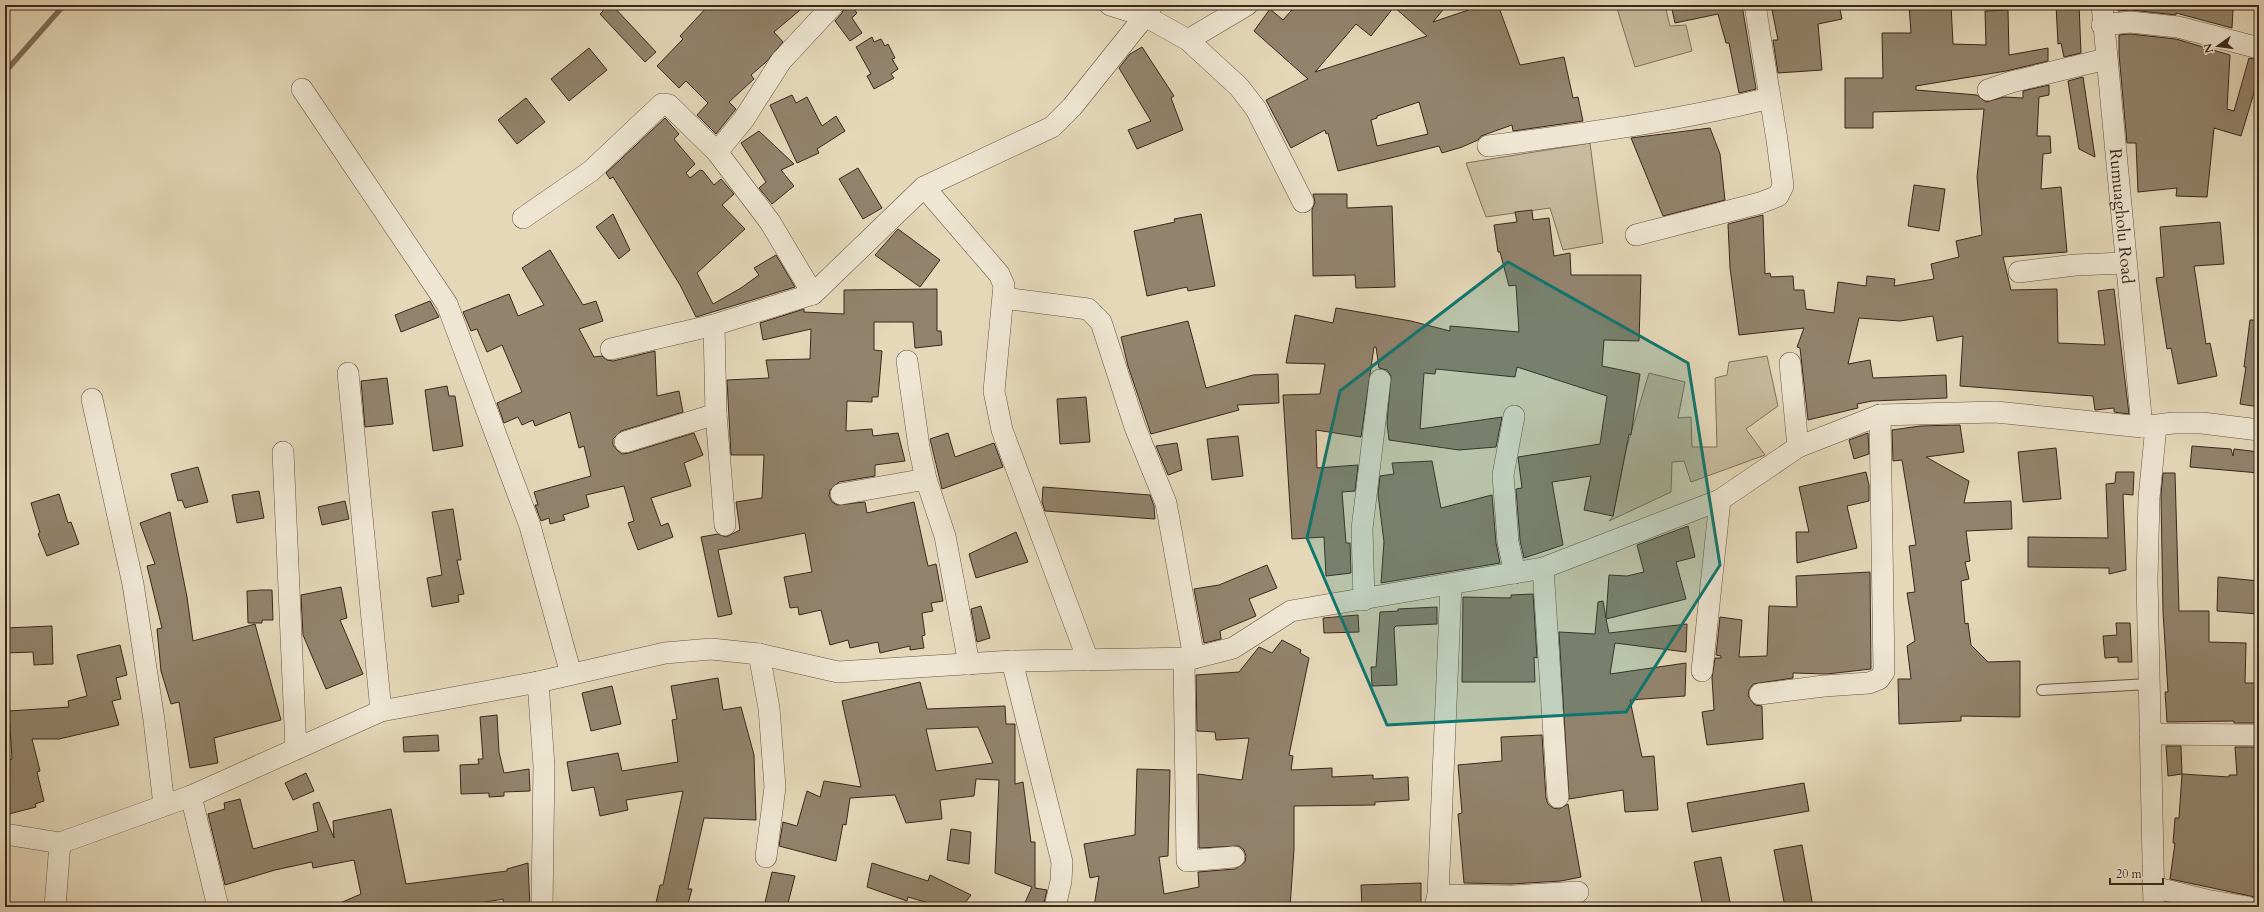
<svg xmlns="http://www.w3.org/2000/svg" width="2264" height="912" font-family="Cardo,serif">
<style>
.green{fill:#c8ba9e;stroke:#81705c}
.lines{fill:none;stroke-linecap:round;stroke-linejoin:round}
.stream{stroke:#7e6d59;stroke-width:5.5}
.building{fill:#93836d;stroke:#3a271b;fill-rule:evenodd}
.lane-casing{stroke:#655342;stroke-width:12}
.street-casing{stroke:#655342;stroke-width:22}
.lane{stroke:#eee6d2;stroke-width:10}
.street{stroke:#eee6d2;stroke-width:21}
.marked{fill:#0f766e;fill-opacity:0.2;stroke:#0f766e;stroke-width:3;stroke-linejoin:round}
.labels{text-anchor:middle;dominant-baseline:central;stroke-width:3.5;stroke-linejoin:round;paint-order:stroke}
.street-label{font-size:17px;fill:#3a271b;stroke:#eee6d2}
</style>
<rect width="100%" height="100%" fill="#e5d8b9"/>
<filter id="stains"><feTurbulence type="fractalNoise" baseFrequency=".005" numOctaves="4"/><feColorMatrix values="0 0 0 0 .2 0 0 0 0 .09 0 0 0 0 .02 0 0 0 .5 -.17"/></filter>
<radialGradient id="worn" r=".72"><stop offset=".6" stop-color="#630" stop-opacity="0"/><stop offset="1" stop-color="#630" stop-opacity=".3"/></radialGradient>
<path class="green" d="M1616,5H1665L1670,26L1686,25L1692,51L1635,67Z
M1590,143L1603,243L1563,250L1550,208L1486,217L1466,163Z
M1767,356L1778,406L1746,429L1765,455L1691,482L1684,461L1672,462L1671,492L1609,521L1613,516L1626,450L1649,373L1685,382L1678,418L1691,417L1692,447H1717L1715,378L1727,375L1729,362Z"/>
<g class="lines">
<path class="stream" d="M5,72L64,5"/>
</g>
<path class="building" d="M609,5H612L656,52L645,62L600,14Z
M709,5H806L774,32L783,42L766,62L751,75L754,79L729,102L736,109L716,134L697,115L708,103L686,81L679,88L657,66L683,39L680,36Z
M845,5H851L857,13L852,18L862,33L850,41L835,21L842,13Z
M1296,5H1447L1433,22L1483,5H1498L1520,65L1564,57L1573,98L1578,97L1583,121L1513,131L1512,125L1481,136L1478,140L1462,147L1442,153L1439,146L1338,171L1328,133L1326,134L1325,130L1291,148L1266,100L1308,79L1254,31L1270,9L1283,20ZM1394,7L1427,36L1315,72L1356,24L1371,36ZM1419,102L1428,134L1377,146L1371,120L1377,118V116Z
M1671,5H1742L1756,89L1739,93L1729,43H1726L1718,14L1675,23Z
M1798,5H1839L1842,19L1818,24L1822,70L1778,73L1773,40H1778L1772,10Z
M1909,5H1951L1953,44L1986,45L1985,11L2008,10L2009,55L2048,48V61L2006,71L1916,86V90L1977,95L1986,102L2004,97L2023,98V91L2049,85V95L2039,97L2037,136H2050L2051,153L2043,154L2041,189L2061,187L2067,252L2003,257L2011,290L2057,289L2058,343L2105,345L2098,291L2114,289L2129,414L2114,412V408L2095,410L2093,396L1960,386L1963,336L1937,341L1933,316L1900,321L1859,318L1848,364L1870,360L1873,378L1946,375L1947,398L1872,401L1857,404L1858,408L1808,420L1800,348L1797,347L1804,328L1739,335L1730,268L1728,224L1763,215L1765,274L1770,273L1771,277L1793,276L1794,290H1804L1806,309L1834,313L1838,282L1866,286L1867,276L1895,279L1894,286L1934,279L1931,264L1959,257L1956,241L1982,235L1977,177L1984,109L1873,112V128H1845V78H1883L1882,33H1911Z
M2056,5H2079L2081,53L2064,57L2061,43L2058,44Z
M2118,5H2210L2233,10L2232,28L2176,13V15L2131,10L2118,11Z
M2130,34L2176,39L2230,55L2227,109L2234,111L2249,58L2259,60V76L2241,136L2214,128L2207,197L2176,196L2177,188L2138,192L2136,143H2127L2119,54V35Z
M872,37L874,42L881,39L885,46L888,44L895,58L892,59L898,69L891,74L894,78L874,89L867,76L871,74L856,47Z
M1142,47L1174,96L1171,98L1183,130L1137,149L1128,130L1151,121L1119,68L1130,54Z
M589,48L607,70L569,101L551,79Z
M2083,77L2095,157L2079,149L2068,81Z
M792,95L796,103L807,97L822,126L836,116L845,131L817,149L819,153L797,163L770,105Z
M526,98L545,122L517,144L498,120Z
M665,118L679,134L674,139L695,164L686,173L690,178L700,170L703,171L714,185L721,179L734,194L722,205L745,229L697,273L713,304L741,288L759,275L754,268L776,255L795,287L696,317L680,285L613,177L610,179L606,173Z
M1710,128L1720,154L1725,200L1663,216L1631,138Z
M759,131L794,164L781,170L794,186L772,204L759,188L766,182L741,143Z
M858,168L882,208L863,219L839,179Z
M1914,185L1945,189L1939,231L1908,226Z
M1313,194H1347V208L1392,206L1395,287L1356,288L1355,275L1313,276L1312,210L1315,202Z
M1532,210L1533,220L1549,218L1554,256L1570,253L1571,275H1641L1639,341L1604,340L1602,366L1640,374L1631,435L1629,434L1613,516L1584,510L1591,476L1552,482L1563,545L1524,558L1520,540L1516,489L1522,488L1518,457L1600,444L1607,396L1517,367L1515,377L1436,369L1435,374L1424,373L1420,429L1502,417L1496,447L1459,450L1389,440L1387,423L1391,376L1387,370L1379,368L1376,347H1374L1361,437L1316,430L1317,468L1358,465L1355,491L1342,492L1346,543H1350L1351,573L1326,576L1324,537L1292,539L1283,395L1320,394L1325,364L1286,363L1295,315L1333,323L1336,308L1411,321L1450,331V326L1519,332L1516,285L1509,286L1500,252H1498L1494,225L1517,222L1515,212Z
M613,214L630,250L619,259L596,227Z
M1201,214L1215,286L1188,291L1187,287L1147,296L1134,231L1175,222L1174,219Z
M2220,222L2224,264L2194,266L2206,344L2210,343L2217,376L2178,384L2171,348L2167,349L2156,278L2164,277L2160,227Z
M898,229L940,260L920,287L875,255Z
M550,250L583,305L596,301L603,321L579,329L594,357L602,356L607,360L613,361L655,351L657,396L679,391L683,412L621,431L613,439V445L617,450L622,454L629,453L694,433L703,455L684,463L691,486L651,498L661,526L668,523L673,537L638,550L628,523L634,521L624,486L586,495L589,507L563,515L565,520L550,524L549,518L541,521L535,505H538L534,492L591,476L584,446L579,448L570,412L535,426L533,420L522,425L518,417L504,423L497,403L522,392L502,345L487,352L477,329L471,331L463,312L509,294L518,316L544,305L522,268Z
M937,289V331H941L942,345L915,348L913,322H874V350L882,351L878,397H872V402L847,401L846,431L872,429L873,436L898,433L905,461L875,465V476L839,482L830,490L829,496L832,502L837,505L865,502L867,513L914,502L928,566L936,564L943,601L931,603L933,611L922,613L925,635L922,636L924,648L910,650V646L880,653L878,642L850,648L848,640L830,645L821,610L799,615L798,607L790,608L784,577L812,572L805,533L718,550L732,614L718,617L701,537L718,534L726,537L740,530L736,502L762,498L764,455H731L727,380L769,378L766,360L810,359L811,329L763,340L760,323L804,309V312L844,314V290Z
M430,301L439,317L401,332L395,315Z
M2250,320H2259V407L2240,404L2246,367H2244Z
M1188,321L1206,388L1253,375L1278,374L1279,403L1237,405L1239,410L1151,434L1128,366L1121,337Z
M387,378L393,424L365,427L361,381Z
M447,386L449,396H455L463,446L433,451L425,390Z
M1086,397L1090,442L1060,444L1057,399Z
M1960,425L1964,452L1926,457L1969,481L1964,503L2011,501L2012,529L1966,531L1970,561L1965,562L1969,579L1961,581L1965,624L1968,623L1971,645L1988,662L2020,661V717L1961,716V721L1899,724L1898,679H1911L1907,646L1915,641L1907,593L1915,592L1909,546L1916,545L1902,460L1893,461L1892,430L1920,426Z
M948,433L955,457L994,443L1003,467L942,489L930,439Z
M1868,433L1869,454L1854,459L1849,440Z
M1238,436L1243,476L1212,480L1207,439Z
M1177,443L1182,470L1168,475L1156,446Z
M2192,446L2231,449L2233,456L2234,449L2259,452V473L2190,467Z
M2056,448L2061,499L2023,502L2018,452Z
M1432,461L1441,508L1492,495L1496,543L1500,563L1381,583L1384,542L1378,494L1380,476L1394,474L1392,463Z
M198,467L208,502L185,508L182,500L178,501L171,474Z
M1866,472L1869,485V501L1847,506L1857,548L1797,563L1796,532H1809L1799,487Z
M2116,472H2134L2133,495L2123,494L2126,570L2109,574V568L2028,567V537L2108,538L2106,484L2115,483Z
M2163,473H2175L2179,611H2209V642L2246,643L2245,683H2259V723H2234V721L2167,722L2165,692H2168L2163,612L2161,495Z
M1043,487L1150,495L1154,506L1155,519L1045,511L1042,502Z
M259,491L264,518L237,523L232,495Z
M59,494L68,523L71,522L79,544L47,556L38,534L40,533L31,503Z
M345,501L349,519L322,525L318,507Z
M453,509L461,560H457L464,594L458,595L459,602L432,607L427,578L442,575L432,512Z
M170,512L187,597L193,641L255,624L281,720L214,738L218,763L190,768L179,702L171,704L161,671L157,629L162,628L147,566L155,564L140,523Z
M1688,526L1695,557L1676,562L1686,599L1606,619L1609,633L1687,624L1686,652L1615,643L1610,674L1686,663L1685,696L1630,700L1642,757L1654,756L1658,810L1625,812L1623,790L1569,799L1559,632L1595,634L1598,602L1603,601L1606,618L1609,575L1627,576L1644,572L1637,545Z
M1016,532L1028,562L976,578L969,554Z
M1267,565L1277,588L1249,599L1256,616L1220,631L1221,639L1204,643L1194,589L1219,585Z
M1870,572L1871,669L1827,674L1793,673V678L1753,684L1749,690L1748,696L1755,705L1762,706L1763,739L1707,745L1702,712L1714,710L1712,678L1715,658H1721V656L1716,655L1720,617L1742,620L1739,657L1767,656L1769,606L1797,607L1796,576Z
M2218,577L2259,581V614L2217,611Z
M341,587L347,618L340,620L363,674L326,689L303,635L301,595Z
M261,590H272L273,620H262V623H248L247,591Z
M1533,594L1537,658L1534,657L1535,682H1462L1463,597L1511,598V595Z
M981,606L990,638L977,642L971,609Z
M1437,607V624L1396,626L1394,628L1397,685L1372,686L1371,667H1376L1380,612L1398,611V609Z
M1358,615L1359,632L1324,633L1323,618Z
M2116,623H2130L2132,662H2118V657L2105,658L2103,636L2117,635Z
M52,626L53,664L34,665L33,652L5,653V628Z
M1282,640L1301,650L1300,653L1309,658L1289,755L1293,756L1291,770L1332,768V777L1373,775V779L1408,777L1409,800L1375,802V805L1294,806V849L1290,907H1094L1099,876L1090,878L1084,844L1135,835L1137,769L1170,770L1168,856L1159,857L1164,894L1199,887L1198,872L1235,869L1245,862L1246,856L1244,850L1239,846L1199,848L1198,774L1242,780L1249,738L1216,740L1215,732L1197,731L1196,675L1239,672L1259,647L1272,653Z
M120,645L127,675L116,678L121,699L112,701L119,725L59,739H32L40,771L37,772L44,801L35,804L36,807L5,815V761L12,759L9,711L69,707L68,701L87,696L77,655Z
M718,678L723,710L741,707L754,755L756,820L704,818L688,889H692L687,907H655L660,885H663L683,791L626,800L628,810L600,816L594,787L572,791L567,762L618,753L622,771L678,762L672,720L677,719L671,686Z
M920,682L927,709L1005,706L1006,724H1015V784L1023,782L1031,842H1035V888L1047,890L1043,907H1023L1032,887L995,873L999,780L976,779L974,796L940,800L942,819L906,823L895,795L850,798L846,825L843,824L836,861L779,846L783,822L797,826L807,791L820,797L824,781L861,787L842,701ZM978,727L993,763L936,771L926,729Z
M612,686L621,724L591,731L582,693Z
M497,715L499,752L504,773L529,769L530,791L504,792V796L489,797V793L461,794L460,765L479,764L478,759H483L480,717Z
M438,735L439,751L404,752L403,737Z
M1542,735L1546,798L1548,804L1553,808L1559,809L1568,804L1581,877L1561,881L1511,884L1464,883L1458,814L1462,813L1458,765L1502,761L1501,737Z
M2166,746H2181L2182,774L2168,776Z
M2235,747H2259V757H2255L2256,795H2259V887H2255V897L2170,879L2175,843H2173L2175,818H2179L2182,774L2229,777V775H2237Z
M306,773L314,791L293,800L285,783Z
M1804,783L1809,811L1692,832L1687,803Z
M240,799L253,849L318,831L313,804L319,802L334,838L333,821L391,809L406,884L507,871V869L528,863L530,907H504L503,899L458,907H331L361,894L354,860L313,868L312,862L275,870L225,885L208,814L225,809L224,803Z
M951,829L971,832L969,864L947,860Z
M1802,845L1813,907H1785L1774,850Z
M1721,857L1731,907H1703L1694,862Z
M872,863L928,881L930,875L971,895L962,907H942L908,897L907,901L867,887Z
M772,872L795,876L787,907H764Z
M1421,883V907H1362L1361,885Z"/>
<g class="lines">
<g class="lane-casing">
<path id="lane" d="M2042,690L2149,684"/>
</g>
<g class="street-casing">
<g id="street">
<path d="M1110,5L1145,16L1188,40L1239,87L1256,109L1303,202"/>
<path id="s1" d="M2102,5L2142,427"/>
<path d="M2102,25L2130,22L2178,27L2259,48"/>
<path d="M1188,40L1247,5"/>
<path d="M302,89L447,304L530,526L571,674"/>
<path d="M1988,90L2011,82L2106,59"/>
<path d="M1488,146C1583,134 1677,121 1770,98"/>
<path d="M717,152L744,119L781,61L833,5"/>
<path d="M924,187L999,274L1004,285L994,391L1002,430L1088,660"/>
<path d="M523,218L591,171L662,104L669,105L717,152L770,222L813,294"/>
<path d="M1636,235L1760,203L1778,196L1783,186L1777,140L1755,5"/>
<path d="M2019,272L2075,265L2126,263"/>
<path d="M1004,298L1088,309L1101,322L1135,427L1166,503L1194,658"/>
<path d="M714,325L716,414L725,525"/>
<path d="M611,349L714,325L813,294L924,187L1052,127L1072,107L1145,16L1152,5"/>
<path d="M907,361L919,447L926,479L945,536L969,664"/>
<path d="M1790,363L1798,447"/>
<path d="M348,373L381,711"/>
<path d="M92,399L133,584L154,720L164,805"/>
<path d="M1514,416L1503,475L1508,542L1515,573"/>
<path d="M625,442L716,414"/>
<path d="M283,452L296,749"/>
<path d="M841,494L926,479"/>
<path d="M1543,568L1558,797"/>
<path d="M1364,600L1362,529L1380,380"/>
<path d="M759,654L769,708L775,787L766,857"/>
<path d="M1184,659L1187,861L1234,857"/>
<path d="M1012,661L1062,862L1061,881L1055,907"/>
<path d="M1702,671L1720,500"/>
<path d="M538,682L544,766L542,907"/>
<path d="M1760,694L1824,686L1869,683L1879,679L1884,672L1880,415"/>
<path d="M2150,734L2259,735"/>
<path d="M191,796L218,907"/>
<path d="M5,834L60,843L191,796L381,711L538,682L665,653L711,649L759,654L838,672L1012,661L1194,658L1233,648L1291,611L1543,568L1720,500L1798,447L1880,415L1996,412L2142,427L2173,423H2202L2259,430"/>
<path d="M2153,887L2206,900L2248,907"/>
<path d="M1438,895L1512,896L1578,892"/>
<path d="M55,907L60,843"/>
<path d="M1435,907L1438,895L1451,584"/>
<path d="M2154,907L2147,580L2149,498L2156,426"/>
</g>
</g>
<use href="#lane" class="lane"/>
<use href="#street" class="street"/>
</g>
<path class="marked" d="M1508,262L1688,363L1720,565L1626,712L1387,725L1307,538L1340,391Z"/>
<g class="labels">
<g class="street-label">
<text stroke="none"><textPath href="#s1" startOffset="212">Rumuagholu Road</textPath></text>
</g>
</g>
<rect width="2264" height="912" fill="none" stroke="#e5d8b9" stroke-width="20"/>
<rect x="6" y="6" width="2252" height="900" fill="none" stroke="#3a271b" stroke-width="2"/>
<rect x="10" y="10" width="2244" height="892" fill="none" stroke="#3a271b"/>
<g transform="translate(2218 46) rotate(256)" stroke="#eee6d2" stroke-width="3" paint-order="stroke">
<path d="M0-3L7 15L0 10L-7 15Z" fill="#3a271b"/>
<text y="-6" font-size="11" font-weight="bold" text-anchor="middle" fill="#3a271b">N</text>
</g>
<path d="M2110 878v6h53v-6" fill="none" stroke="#3a271b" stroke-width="2"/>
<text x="2116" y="878" font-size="12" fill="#3a271b" stroke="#eee6d2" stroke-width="3" paint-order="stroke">20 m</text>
<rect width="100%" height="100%" filter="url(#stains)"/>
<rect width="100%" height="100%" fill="url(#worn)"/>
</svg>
